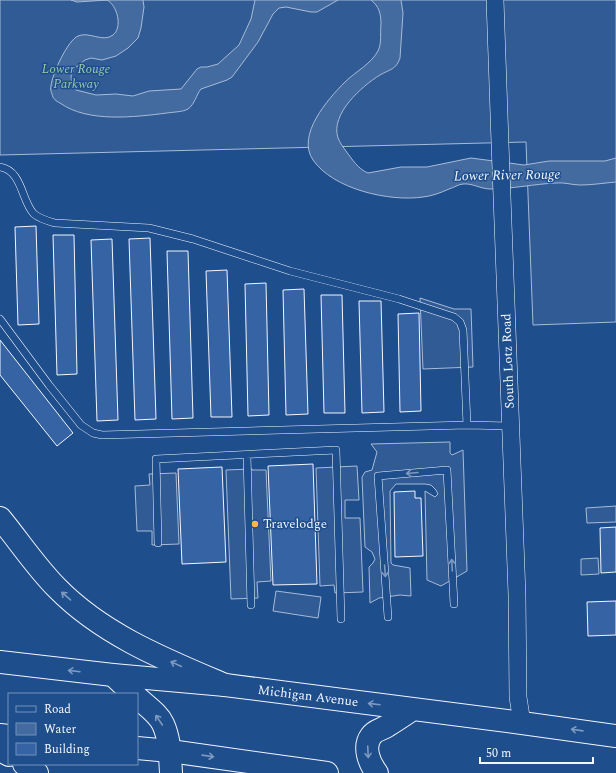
<svg xmlns="http://www.w3.org/2000/svg" width="616" height="773" font-family="Spectral,serif">
<style>
.built{fill:#305b95;stroke:#a8bbd7}
.water{fill:#446ba0;stroke:#a8bbd7}
.building{fill:#3563a3;stroke:#f2f6ff}
.lines{fill:none;stroke-linecap:round;stroke-linejoin:round}
.service-casing{stroke:#f2f6ff;stroke-width:8}
.tertiary-casing{stroke:#f2f6ff;stroke-width:18}
.primary-casing{stroke:#f2f6ff;stroke-width:24}
.motorway-casing{stroke:#f2f6ff;stroke-width:24}
.service{stroke:#1f4e8c;stroke-width:7}
.tertiary{stroke:#1f4e8c;stroke-width:17}
.primary{stroke:#1f4e8c;stroke-width:22}
.motorway{stroke:#1f4e8c;stroke-width:22}
.oneway{stroke:#7e9ac0}
.poi-dot{fill:#ffb74d;stroke:#1f4e8c;stroke-width:1.5}
.labels{text-anchor:middle;dominant-baseline:central;stroke-width:3;stroke-linejoin:round;paint-order:stroke}
.park-label{font-size:13px;font-style:italic;fill:#97c8a6;stroke:#1f4e8c}
.street-label{font-size:13px;fill:#f2f6ff;stroke:#1f4e8c}
.poi-label{font-size:13px;fill:#f2f6ff;stroke:#1f4e8c;text-anchor:start}
.water-label{font-size:14px;font-style:italic;fill:#f2f6ff;stroke:#1f4e8c}
</style>
<rect width="100%" height="100%" fill="#1f4e8c"/>
<path class="built" d="M0,0H616V322L533,325L526,142L0,155Z
M420,298L454,309H471L473,367L423,369Z
M450,442V453L452,455L463,450L467,571L441,586L427,580L425,491L435,497L438,494L436,490L431,485L425,484H396L390,491L391,563L393,565L410,568L411,596L400,595L379,598L370,603L369,567L373,563L375,559L372,552L365,547L362,477L365,472L372,470L377,452L371,444Z
M357,466L359,500H345V518H360L363,592L335,593L334,585L320,586L316,468Z
M252,469V470H266L271,581L257,582L258,598L231,599L226,470Z
M176,473L179,544L152,545V531H137L135,486L150,485L149,474Z
M616,506V522L587,523L586,508Z
M598,558L599,574L581,575V559Z
M276,591L321,597L318,618L273,611Z"/>
<path class="water" d="M71,0H143L144,7L141,28L138,38L128,48L116,56L102,60L91,58L85,60L74,69L71,76L72,85L76,90L96,95L116,94L133,96L149,91L181,89L197,69L201,67H207L218,64L239,45L251,19L255,0H338L317,12H311L286,7L279,8L273,14L258,42L232,77L227,80L201,89C196,95 195,104 188,109C183,112 173,112 167,113C135,117 88,123 60,103C56,101 53,99 52,94C51,92 50,88 51,86C52,74 68,40 78,36C89,31 103,43 113,35C123,27 117,5 107,0L77,2Z
M371,0H401L403,13L400,58C396,70 390,69 380,75C362,86 330,114 338,138C340,143 343,147 346,151C352,159 358,169 368,173L401,167H427L471,158L524,165L549,161H605L616,158V182C604,183 592,185 580,185C572,185 564,182 556,183C534,184 512,189 490,189C481,189 472,183 463,184C459,184 453,188 449,189C440,193 432,196 423,197C389,202 333,189 313,160C296,135 328,99 345,82C355,72 371,64 378,51C382,43 380,32 381,24C381,14 379,6 371,0Z"/>
<path class="building" d="M36,226L39,324L18,325L15,227Z
M53,235H74L77,374L57,375Z
M150,238L156,419L135,420L129,239Z
M112,239L118,420L97,421L91,240Z
M167,251H188L193,418L172,419Z
M227,270L232,417H211L206,271Z
M266,283L269,415L248,416L245,284Z
M304,289L308,414L286,415L283,290Z
M321,295H342L345,413H324Z
M359,301H381L384,412L362,413Z
M419,313L421,411L400,412L398,314Z
M0,340L73,433L57,446L0,375Z
M313,464L317,584L273,585L268,466Z
M222,467L226,562L182,564L178,469Z
M415,491V498H421L423,556L395,557L394,492Z
M616,527V572L601,573L600,528Z
M616,601V635L588,636L587,602Z"/>
<g class="lines">
<g class="service-casing">
<path id="service" d="M0,167C23,171 21,201 34,214C40,219 48,221 55,223L149,228L193,239L290,271L399,299L454,317L460,322L463,330L467,425
M0,319L49,385L81,425L93,433L102,435L467,425L511,426
M247,455L251,605
M158,543L156,459L336,450L341,619
M388,617L378,476L447,470L454,604"/>
</g>
<g class="tertiary-casing">
<path id="tertiary" d="M495,0L500,143L517,595L518,697L522,723"/>
</g>
<g class="primary-casing">
<path id="primary" d="M0,662L113,675L225,685L522,723L616,736
M0,735L9,736
M137,748L170,751L327,773
M377,773C369,763 363,747 371,736C375,730 381,730 387,726C395,721 404,715 413,709"/>
</g>
<g class="motorway-casing">
<path id="motorway" d="M0,518C19,541 36,567 57,588C103,635 166,660 225,685
M113,675L133,694
M137,697C145,705 158,713 163,724C170,739 170,757 171,773
M0,750L9,755
M24,764L37,773"/>
</g>
<use href="#service" class="service"/>
<use href="#tertiary" class="tertiary"/>
<use href="#primary" class="primary"/>
<use href="#motorway" class="motorway"/>
</g>
<defs><path id="oneway-shaft" d="M-6 0H5M1.5-3L5.5 0L1.5 3" fill="none" stroke-width="1.6" stroke-linecap="round" stroke-linejoin="round"/></defs>
<g class="oneway">
<use href="#oneway-shaft" transform="translate(412 473) rotate(175)"/>
<use href="#oneway-shaft" transform="translate(452 565) rotate(-93)"/>
<use href="#oneway-shaft" transform="translate(385 571) rotate(86)"/>
<use href="#oneway-shaft" transform="translate(66 596) rotate(-139)"/>
<use href="#oneway-shaft" transform="translate(176 664) rotate(-155)"/>
<use href="#oneway-shaft" transform="translate(74 671) rotate(-173)"/>
<use href="#oneway-shaft" transform="translate(374 704) rotate(-173)"/>
<use href="#oneway-shaft" transform="translate(159 720) rotate(-124)"/>
<use href="#oneway-shaft" transform="translate(577 730) rotate(-172)"/>
<use href="#oneway-shaft" transform="translate(368 752) rotate(87)"/>
<use href="#oneway-shaft" transform="translate(208 756) rotate(8)"/>
</g>
<circle class="poi-dot" cx="255" cy="524" r="4"/>
<g class="labels">
<g class="park-label">
<text x="76" y="69">Lower Rouge<tspan x="76" dy="15">Parkway</tspan></text>
</g>
<g class="street-label">
<text transform="translate(508 361) rotate(-92)">South Lotz Road</text>
<text transform="translate(308 696) rotate(7)">Michigan Avenue</text>
</g>
<g class="poi-label">
<text x="263" y="524">Travelodge</text>
</g>
<g class="water-label">
<text transform="translate(507 175) rotate(-1)">Lower River Rouge</text>
</g>
</g>
<rect x="8" y="693" width="130" height="72" fill="#1f4e8c" stroke="#7391ba"/>
<rect x="16" y="706" width="20" height="6" fill="#1f4e8c" stroke="#7391ba"/>
<text x="44" y="713" font-size="12" fill="#f2f6ff">Road</text>
<rect x="16" y="723" width="20" height="12" fill="#446ba0" stroke="#7391ba"/>
<text x="44" y="733" font-size="12" fill="#f2f6ff">Water</text>
<rect x="16" y="743" width="20" height="12" fill="#3563a3" stroke="#7391ba"/>
<text x="44" y="753" font-size="12" fill="#f2f6ff">Building</text>
<path d="M480 757v6h113v-6" fill="none" stroke="#f2f6ff" stroke-width="2"/>
<text x="486" y="757" font-size="12" fill="#f2f6ff" stroke="#1f4e8c" stroke-width="3" paint-order="stroke">50 m</text>
</svg>
